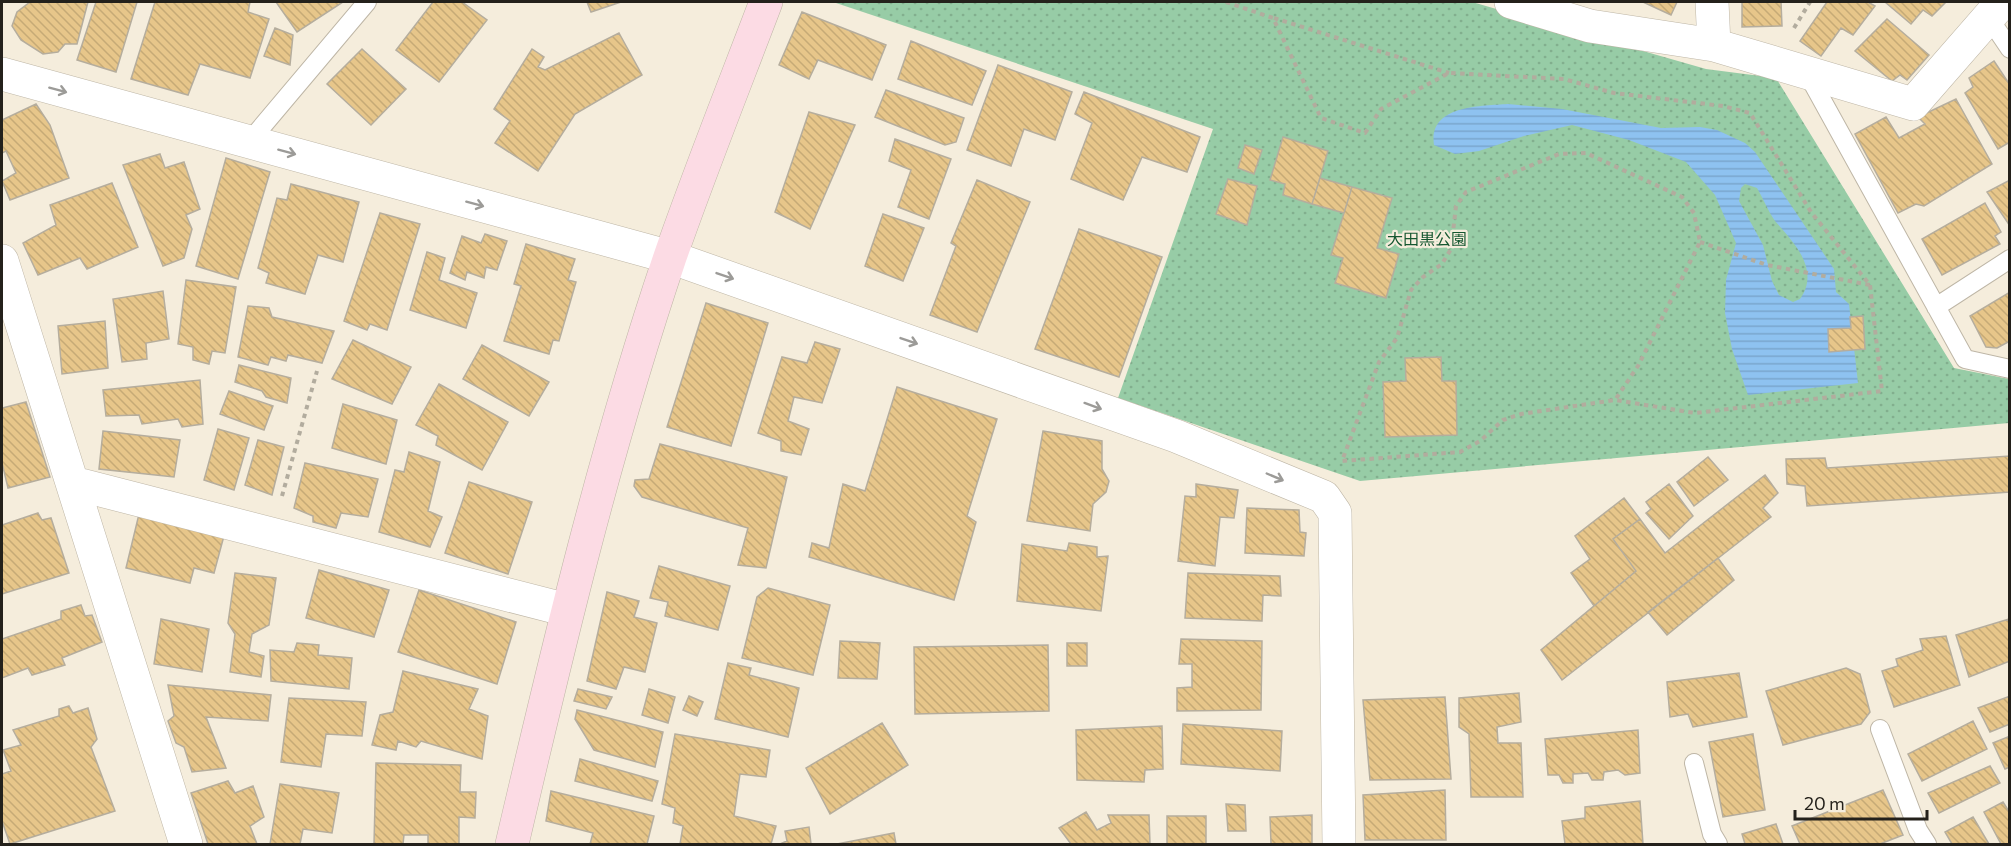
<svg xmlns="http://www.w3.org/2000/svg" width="2011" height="846" font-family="Commissioner,'Noto Sans JP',sans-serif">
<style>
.grass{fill:url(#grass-dots)}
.water{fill:url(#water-rules);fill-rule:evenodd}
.building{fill:url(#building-back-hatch);stroke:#b5ad9d;stroke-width:1.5}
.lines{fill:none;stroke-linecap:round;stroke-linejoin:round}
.lane-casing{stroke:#beb6a6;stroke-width:20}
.street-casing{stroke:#beb6a6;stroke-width:34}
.secondary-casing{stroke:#beb6a6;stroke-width:34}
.path{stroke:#b2ac9e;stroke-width:4;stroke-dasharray:4.5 4.5;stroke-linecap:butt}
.lane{stroke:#fff;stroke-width:18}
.street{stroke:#fff;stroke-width:33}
.secondary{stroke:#fcdbe4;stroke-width:33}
.oneway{stroke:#9c9b98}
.labels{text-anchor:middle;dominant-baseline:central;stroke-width:4.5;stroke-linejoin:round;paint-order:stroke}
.park-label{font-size:16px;fill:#155730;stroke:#f5eddc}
</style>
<defs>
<pattern id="grass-dots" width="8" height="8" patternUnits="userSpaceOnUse" patternTransform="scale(1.5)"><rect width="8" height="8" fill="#97cca6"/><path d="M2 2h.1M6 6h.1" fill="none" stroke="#82af8e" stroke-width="1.8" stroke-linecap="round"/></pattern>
<pattern id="water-rules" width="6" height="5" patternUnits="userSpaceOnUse" patternTransform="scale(1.5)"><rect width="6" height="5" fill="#8ec2f0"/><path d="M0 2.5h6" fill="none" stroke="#7aa6cd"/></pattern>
<pattern id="building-back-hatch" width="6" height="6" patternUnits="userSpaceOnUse" patternTransform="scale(1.5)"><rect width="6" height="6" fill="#e7c68a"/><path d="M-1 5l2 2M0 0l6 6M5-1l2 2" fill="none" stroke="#c6aa76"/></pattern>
</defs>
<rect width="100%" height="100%" fill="#f5eddc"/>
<path class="grass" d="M833,2H1472L1706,69L1776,78L1954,368L2009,379V423L1360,481L1118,398L1213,129Z"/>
<path class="water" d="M1508,104L1562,109L1661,128L1700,127L1717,130L1745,143L1755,152L1834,269L1836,292L1849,304L1858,383L1748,395L1732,349L1725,313L1726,280L1736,243L1715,195L1686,162L1629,140L1572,125L1524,136L1479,151L1455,154L1434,145C1428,105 1481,106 1508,104ZM1745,184L1757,188C1763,198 1768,211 1775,221C1793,242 1821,269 1800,299L1793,302L1779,295L1772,281L1763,245L1739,201L1741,188Z"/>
<path class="building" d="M30,2H88L77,44H65L58,52L43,54L21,40L12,26L17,12Z
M96,2H137L116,72L77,60Z
M155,2H250L248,12L269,19L250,78L200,64L188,95L131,79Z
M276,2H343L297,32Z
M433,2H462L487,20L439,82L396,50Z
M587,2H621L591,12Z
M1643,2H1677L1671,15Z
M1742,2H1781L1782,26L1742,27Z
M1827,2H1868L1875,6L1853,35L1841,28L1821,56L1800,41Z
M1885,2H1946L1932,16L1923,10L1911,24Z
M802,12L886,45L872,80L818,60L809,79L779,65Z
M1887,19L1929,55L1907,80L1900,75L1892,81L1855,51Z
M275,28L293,35L290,65L264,56Z
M619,33L642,75L575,114L538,171L495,143L510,121L494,109L532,49L544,57L538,67L545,70Z
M911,41L986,71L972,105L898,79Z
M362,49L406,89L371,125L327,84Z
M1994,61L2010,85V142L1998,149L1965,93L1973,87L1969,78Z
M998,65L1072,92L1055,140L1024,129L1011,166L967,150Z
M886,90L964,118L956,142L945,145L875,117Z
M1084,92L1200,137L1187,172L1142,157L1123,200L1071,179L1092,123L1075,114Z
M1956,99L1992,164L1924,206L1916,204L1898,213L1855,134L1886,117L1899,138L1925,124L1918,117Z
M36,104L50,125L69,178L10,200L2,181L16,173L6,151L2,153V120Z
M809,112L855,125L810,229L775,212Z
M1283,137L1328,151L1312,204L1283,195L1285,184L1270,180Z
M895,139L951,159L929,219L898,207L911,170L889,161Z
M1245,145L1262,150L1254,174L1238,168Z
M160,154L165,168L184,162L200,209L186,215L192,229L184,258L163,266L123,165Z
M226,158L270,172L238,279L196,266Z
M1320,178L1352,187L1344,213L1312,204Z
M1228,179L1257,186L1247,225L1216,214Z
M977,180L1030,202L977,332L930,315L956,246L951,243Z
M2010,180V226L1987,192Z
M112,183L138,247L87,269L80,258L38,275L23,243L56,225L50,205Z
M291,184L359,202L343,262L318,255L305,294L266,283L269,273L258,268L277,198L287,200Z
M1352,187L1392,198L1377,248L1399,254L1386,298L1335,283L1343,258L1331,255Z
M1985,203L2001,232L1995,236L2000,244L1942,275L1922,239Z
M380,213L420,224L387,330L370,324L367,330L344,321Z
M883,214L924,228L903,281L865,266Z
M1079,229L1162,257L1119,377L1035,349Z
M485,234L507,241L497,270L486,267L484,278L467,272L465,280L450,273L462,236L481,243Z
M526,244L575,259L568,280L576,282L559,341L553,340L549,354L504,341L521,286L514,284Z
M427,252L445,258L439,280L477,293L466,328L410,310Z
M186,280L236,287L225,353L212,351L209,364L193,360V347L178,344Z
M163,291L169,339L146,343L147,359L122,362L113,299Z
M2010,292V341L1997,348L1986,347L1970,316Z
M706,303L768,323L731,446L667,427Z
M248,306L269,308L272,317L334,331L322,363L288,355L286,361L271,357L268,365L238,357Z
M1863,316L1865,349L1829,352L1828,329L1851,328L1850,317Z
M105,321L108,368L62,374L58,326Z
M353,340L411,367L392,404L332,379Z
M815,342L840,349L822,403L794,397L788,421L809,429L801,455L781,451V441L758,433L782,357L807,363Z
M482,345L549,382L529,416L463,379Z
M1441,357L1442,381H1456L1457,435L1385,437L1383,382L1406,381L1405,358Z
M239,365L291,378L287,403L266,397L262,391L235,382Z
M200,380L203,424L182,427L178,419L142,424L139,415L106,416L103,390Z
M439,384L508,422L482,470L436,445L438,436L416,425Z
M897,387L997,419L967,516L976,522L954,600L809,557L812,543L829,548L843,484L865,491Z
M229,391L273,406L264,430L220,414Z
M26,402L50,477L8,488L2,463V408Z
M343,404L397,420L386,464L332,448Z
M218,429L249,438L234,490L204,480Z
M103,431L180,440L174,477L99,469Z
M1043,431L1102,441V469L1109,481L1106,492L1093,504L1090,531L1027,521Z
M258,440L284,447L272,495L245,485Z
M660,444L787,477L766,568L738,565L748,528L642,497L634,486L635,480L649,479Z
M409,452L440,462L428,511L442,517L430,547L379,532L395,470L404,472Z
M2010,456V492L1807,506L1805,486L1787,484L1786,459L1825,458L1827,468Z
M1708,457L1728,480L1694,506L1677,482Z
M305,463L378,479L368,517L341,513L336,528L313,522V516L294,508Z
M1765,475L1778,493L1763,508L1771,517L1562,680L1541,650L1636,571L1613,539L1640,519L1665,553Z
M469,482L532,502L508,574L445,553Z
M1196,484L1238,490L1234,518L1220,517L1215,566L1178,561L1185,496L1196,497Z
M1669,484L1693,516L1669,539L1646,513L1651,509L1646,502Z
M1624,498L1640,519L1613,539L1636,571L1594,606L1571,573L1590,559L1575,536Z
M1247,508L1299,510L1300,532L1306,533L1304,556L1245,553Z
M140,510L225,532L214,573L194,568L190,583L126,568Z
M38,513L42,520L51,518L69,573L2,594V525Z
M1069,543L1097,547V557L1108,556L1101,611L1017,601L1022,544L1067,551Z
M1718,558L1734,580L1667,635L1648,612Z
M659,566L730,586L718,630L665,616L668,602L650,598Z
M319,570L389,590L374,637L306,618Z
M235,573L276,578L269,625L252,634L249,652L264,656L261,677L230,672L235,634L228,623Z
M1188,573L1280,576L1281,596L1263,595L1262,621L1185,618Z
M768,588L830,605L813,675L742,658L757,597Z
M419,590L516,622L497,684L398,652Z
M607,592L639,601L634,617L657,623L645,672L624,667L616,689L587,681Z
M81,605L85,616L92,615L102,642L62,658L65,665L32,675L28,668L2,678V639L61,619V611Z
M161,619L209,629L202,672L154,664Z
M2009,619L2010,661L1969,677L1956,635Z
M1946,636L1960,685L1894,707L1882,671L1898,666L1896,659L1923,650L1920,639Z
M1181,639L1262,641L1261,710L1177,711V688L1192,687V664H1179Z
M840,641L880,643L877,679L838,678Z
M297,643L319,645L318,655L352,658L349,689L271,681L270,650L294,652Z
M1067,643H1087V666H1067Z
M1048,645L1049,711L915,714L914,647Z
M728,663L751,668L749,675L799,688L788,737L715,719Z
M1846,668L1860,674L1870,712L1861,724L1783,745L1766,691Z
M403,671L478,689L469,709L488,716L482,759L421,741L416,747L398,741L396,750L372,745L380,715L393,712Z
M1739,673L1747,717L1693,727L1688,714L1670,717L1667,682Z
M168,685L271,695L268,721L206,717L226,768L192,772L184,747L176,743L168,721L174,716Z
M578,689L612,697L606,709L574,701Z
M649,689L675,697L668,723L642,715Z
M1519,693L1521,722L1497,727L1498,743H1521L1523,797H1471L1469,734L1459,727V698Z
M689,696L703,702L697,716L683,710Z
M2010,696V724L1990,732L1978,708Z
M1445,697L1451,779L1370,780L1363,700Z
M289,698L366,702L362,736L326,734L321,767L281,762Z
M69,706L73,713L88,708L97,739L91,747L115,811L10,844L2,821V774L11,771L3,750L21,745L13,730L59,716V709Z
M577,710L663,732L655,767L594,750L575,719Z
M1973,721L1987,749L1922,781L1908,754Z
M882,723L908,765L830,814L806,768Z
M1183,724L1282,731L1280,771L1181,764Z
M1162,726L1163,769L1145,770L1144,782L1077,780L1076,730Z
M1638,730L1640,773L1625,775L1618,770L1604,772L1603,780H1592L1588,773L1573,774V783H1563L1559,775H1548L1545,739Z
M675,734L770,750L766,777L740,774L734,816L776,826L771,844H680L683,826L673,823L675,808L662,804Z
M1753,734L1765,810L1723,817L1709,742Z
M2010,736V767L2005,769L1993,743Z
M580,759L658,781L652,801L575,781Z
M376,763L461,765L460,792H476L475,818L459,817V844H428V835H404L403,844H374Z
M1990,766L2000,783L1939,813L1928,793Z
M228,781L235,793L253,786L264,817L250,826L257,844H208L191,793Z
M280,784L339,793L332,833L303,829L300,844H270Z
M1445,790L1446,840H1365L1363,795Z
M1883,790L1903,835L1880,844H1800L1792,826Z
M551,791L654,816L647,844H590L593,833L546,821Z
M1640,801L1643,844H1565L1562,821L1585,818V807Z
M2003,802L2010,813V844H2001L1984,812Z
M1226,804L1245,805L1246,831H1228Z
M1086,812L1097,830L1111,823L1108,815H1149L1150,844H1071L1059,828Z
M1312,815V844H1271L1270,817Z
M1167,816H1206V844H1167Z
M1973,817L1989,844H1952L1945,832Z
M1776,824L1783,844H1745L1742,834Z
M809,827L811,844H780L787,841L785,831Z
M894,833L896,844H837Z"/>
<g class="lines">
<g class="lane-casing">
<path id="lane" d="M1989,18L2010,49
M1807,73L1965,359L2010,369
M249,142L367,2
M1936,307L2010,259
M1880,729L1918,830L1927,844
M1694,763L1712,834L1718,844"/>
</g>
<g class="street-casing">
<path id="street" d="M1511,2L1590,26L1714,45L1913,104L2002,2
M1712,2L1714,45
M2,74L670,257L1176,436L1324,497L1335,513L1339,844
M2,261L186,844
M73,483L567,610"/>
</g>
<g class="secondary-casing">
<path id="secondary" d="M512,844C558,647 605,449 670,257C700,171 734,86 766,2"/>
</g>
<path class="path" d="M1226,2L1273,18L1321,118L1365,133L1381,109L1449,73L1564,79L1614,93L1723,106L1750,113L1811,212L1870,285L1882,391L1695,413L1615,400L1521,414L1503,420L1480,441L1460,452L1342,461L1379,362L1397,338L1411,290L1423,277L1442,264L1451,249L1456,206L1466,192L1559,154L1586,153L1682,197L1694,213L1700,242L1638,366L1615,400
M1274,18L1449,73
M1794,28L1810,2
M1700,242L1767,265L1870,285
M282,496L317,371"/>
<use href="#lane" class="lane"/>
<use href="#street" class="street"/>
<use href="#secondary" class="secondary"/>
</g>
<defs><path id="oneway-shaft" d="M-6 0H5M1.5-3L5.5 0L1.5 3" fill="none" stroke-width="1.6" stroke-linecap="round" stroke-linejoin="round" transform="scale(1.5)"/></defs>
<g class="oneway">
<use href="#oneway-shaft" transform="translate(58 90) rotate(15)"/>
<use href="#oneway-shaft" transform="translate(287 152) rotate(15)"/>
<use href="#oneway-shaft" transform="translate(475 204) rotate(15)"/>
<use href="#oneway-shaft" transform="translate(725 276) rotate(19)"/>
<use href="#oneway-shaft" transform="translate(909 341) rotate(19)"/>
<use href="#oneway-shaft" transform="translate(1093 406) rotate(20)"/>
<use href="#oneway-shaft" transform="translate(1275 477) rotate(23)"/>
</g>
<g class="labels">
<g class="park-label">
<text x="1427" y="238">大田黒公園</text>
</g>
</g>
<rect width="2011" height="846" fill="none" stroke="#24211b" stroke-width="6"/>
<path d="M1795 810v9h132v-9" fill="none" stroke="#24211b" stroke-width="3"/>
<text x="1804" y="810" font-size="18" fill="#24211b" stroke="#f5eddc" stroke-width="4.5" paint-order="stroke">20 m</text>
</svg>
